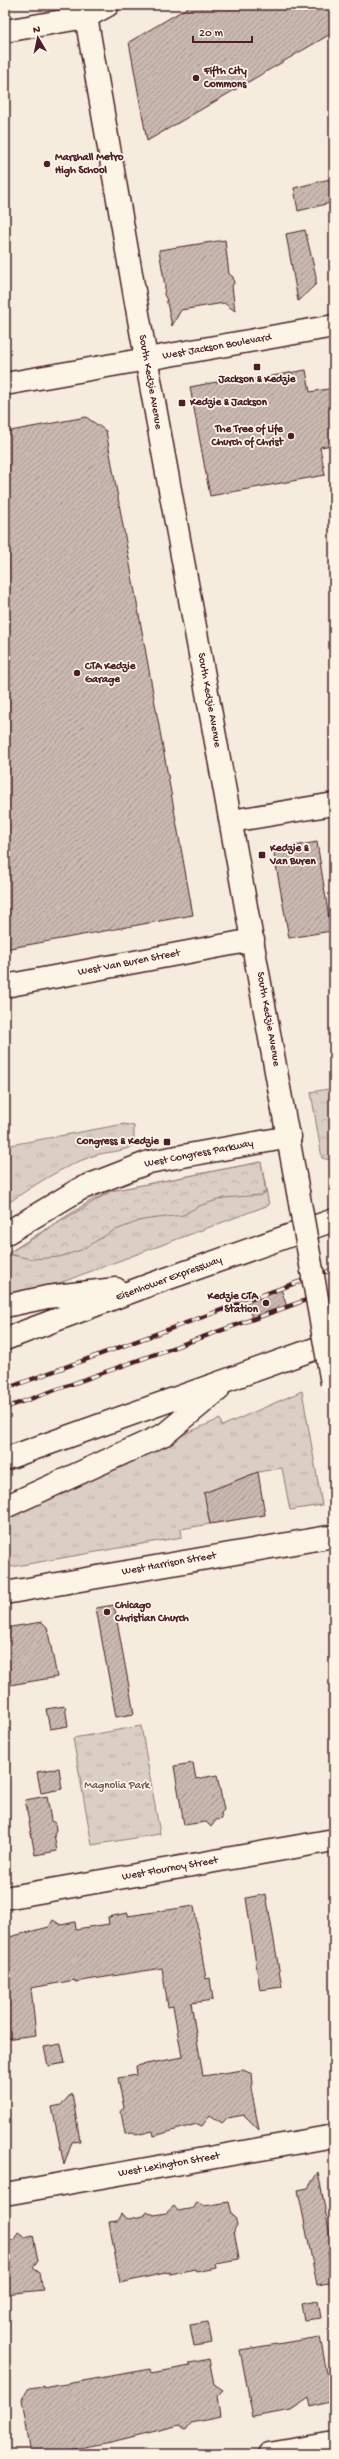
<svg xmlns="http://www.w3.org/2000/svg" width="339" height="2459" font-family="'Gochi Hand',sans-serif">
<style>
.grass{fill:url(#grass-tufts);stroke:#927678}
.forest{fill:url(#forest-crowns);stroke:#927678}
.building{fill:url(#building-hatch);stroke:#4a1f2b}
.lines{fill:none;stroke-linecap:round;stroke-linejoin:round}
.minor-casing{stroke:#4a1f2b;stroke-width:25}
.major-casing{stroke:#4a1f2b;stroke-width:25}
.highway-casing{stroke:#4a1f2b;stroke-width:25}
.minor{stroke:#fcf5e5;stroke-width:22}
.major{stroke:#fcf5e5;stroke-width:22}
.highway{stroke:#fcf5e5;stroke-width:22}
.rail-casing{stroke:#4a1f2b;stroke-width:4.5}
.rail{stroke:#fcf5e5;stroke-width:3;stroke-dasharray:9;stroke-linecap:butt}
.major-bridge-casing{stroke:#4a1f2b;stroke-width:25;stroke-linecap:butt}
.major-bridge{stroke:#fcf5e5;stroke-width:22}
.poi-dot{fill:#4a1f2b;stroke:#fcf5e5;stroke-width:1.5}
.labels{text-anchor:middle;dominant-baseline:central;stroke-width:3.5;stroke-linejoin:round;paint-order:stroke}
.poi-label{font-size:11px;font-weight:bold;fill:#4a1f2b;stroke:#fcf5e5;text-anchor:start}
.street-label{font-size:11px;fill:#4a1f2b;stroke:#fcf5e5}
.park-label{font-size:11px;fill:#6e4b51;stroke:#fcf5e5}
</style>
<defs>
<pattern id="grass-tufts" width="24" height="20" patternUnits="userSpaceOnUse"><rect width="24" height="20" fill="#dbcec4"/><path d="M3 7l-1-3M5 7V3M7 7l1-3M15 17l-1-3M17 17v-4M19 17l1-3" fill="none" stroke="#bdb0a9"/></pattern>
<pattern id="forest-crowns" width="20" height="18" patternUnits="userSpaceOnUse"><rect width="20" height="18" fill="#dbcec4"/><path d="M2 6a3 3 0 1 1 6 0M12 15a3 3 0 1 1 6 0" fill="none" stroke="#bdb0a9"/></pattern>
<pattern id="building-hatch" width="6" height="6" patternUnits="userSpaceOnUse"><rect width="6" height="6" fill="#cab9b1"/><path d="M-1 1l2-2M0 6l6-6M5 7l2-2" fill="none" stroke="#a69690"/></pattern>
</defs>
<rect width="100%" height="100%" fill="#f5ecde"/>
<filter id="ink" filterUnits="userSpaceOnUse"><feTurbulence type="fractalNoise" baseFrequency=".025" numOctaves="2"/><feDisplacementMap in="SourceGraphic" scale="8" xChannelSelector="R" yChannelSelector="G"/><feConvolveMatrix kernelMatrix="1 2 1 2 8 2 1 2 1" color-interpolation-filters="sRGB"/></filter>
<g filter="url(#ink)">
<path class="grass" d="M124,1124L134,1126V1145C122,1153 107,1151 93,1156C61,1167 33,1186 5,1205V1146Z
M261,1162L269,1205L62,1282L5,1297V1255L92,1200L111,1191Z
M302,1391L322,1505L290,1510L282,1468L258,1472L205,1493L210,1524L181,1529L182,1537L5,1568V1517L146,1450L220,1419L222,1426Z
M141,1726L160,1834L92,1845L73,1738Z"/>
<path class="forest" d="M334,1088V1161L322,1158L311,1092Z
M261,1162L266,1192L261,1195L224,1198L199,1206L183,1215L142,1220L113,1231L81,1250L59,1257L32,1259L7,1254L111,1191Z"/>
<path class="building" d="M192,5H334V32L147,141L129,42Z
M334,178V202L298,211L294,188Z
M305,230L316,276V284L298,301L286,234Z
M225,240L229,274L233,277L234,283L232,286L235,311L224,303L181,310L172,326L166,298L164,295L165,286L159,250Z
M306,370L310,392L334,388V445L320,447L325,475L210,496L190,387L243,377L244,381Z
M86,417L106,431L193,915L5,949V432Z
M317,842L331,931L289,938L274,854L278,849Z
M281,1289L287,1307L253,1320L246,1302Z
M258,1472L265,1515L210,1524L204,1493Z
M114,1605L134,1714L116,1717L96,1608Z
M42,1622L47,1627L57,1677L10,1685L5,1657V1628Z
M65,1706L68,1726L50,1729L46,1709Z
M193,1763L196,1779L217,1775L224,1810L221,1813L222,1819L216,1820L211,1827L206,1822L184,1825L174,1766Z
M59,1768L62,1789L41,1793L37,1772Z
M47,1796L51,1821L55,1823L56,1830L54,1834L57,1851L35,1855L25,1800Z
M266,1894L282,1987L260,1990L246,1898Z
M194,1906L206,1979L210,1978L213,2000L191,2003L203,2076L243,2070L252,2074L253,2084L251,2088L259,2130L244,2115L227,2118L222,2123L210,2115L202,2126L197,2124L154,2136L153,2131L136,2135L133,2133L125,2134L121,2112L124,2108L118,2078L137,2075L136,2066L182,2057L173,2006L168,2007L162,1968L75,1982V1980L31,1988L36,2035L5,2039V1938L49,1927L53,1920L61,1925L75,1922L76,1929L109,1924L108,1917L128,1913V1916Z
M61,2044L65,2063L48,2066L44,2047Z
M72,2093L80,2141L72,2142L64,2165L52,2107L61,2105Z
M318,2172L333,2251L328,2252L334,2282L317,2285L298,2190L308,2188Z
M197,2202L204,2206L229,2202L232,2214L235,2216L237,2225L234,2230L239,2259L215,2263L216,2268L196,2272L195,2269L170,2274V2272L120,2283L109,2222L117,2221L121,2214L128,2219L144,2216L147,2211L154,2215L166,2213L174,2206L178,2211L194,2208Z
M18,2232L25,2237L33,2235L38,2261L33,2268L40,2273L43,2290L5,2294V2241L14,2240Z
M318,2301L321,2318L304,2320L301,2304Z
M208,2322L212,2343L194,2346L190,2325Z
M320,2337L327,2373L331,2376L332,2401L311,2407L309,2398L291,2410L253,2417L240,2350Z
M209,2359L214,2384L223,2390L217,2396L220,2417L191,2423L186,2430L180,2425L111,2442L47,2454H31L22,2399L29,2388L43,2386V2388L151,2369L152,2373L190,2366V2363Z"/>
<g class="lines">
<g class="minor-casing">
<path id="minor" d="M5,31L86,17L108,5
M5,384L334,326
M231,821L334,804
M5,986L253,940
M5,1234L80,1189L149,1162L290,1137
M5,1593L334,1536
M5,1898L334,1840
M5,2194L334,2136
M269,2454L334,2443"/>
</g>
<g class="major-casing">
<path id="major" d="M84,5L140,325L298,1192"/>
</g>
<g class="highway-casing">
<path id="highway" d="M5,1306L47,1297L116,1289
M5,1339L149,1285L334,1220
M5,1459L334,1342
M5,1507L165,1434L218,1390"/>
</g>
<use href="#minor" class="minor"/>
<use href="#major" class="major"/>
<use href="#highway" class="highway"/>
<g class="rail-casing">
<path id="rail" d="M5,1389L334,1269
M5,1408L334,1290"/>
</g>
<use href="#rail" class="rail"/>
<g class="major-bridge-casing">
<path id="major-bridge" d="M298,1192L332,1383"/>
</g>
<use href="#major-bridge" class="major-bridge"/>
</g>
</g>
<g class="poi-dot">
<circle cx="196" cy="78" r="4"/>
<circle cx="47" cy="164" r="4"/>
<rect x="253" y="363" width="8" height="8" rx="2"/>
<rect x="178" y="399" width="8" height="8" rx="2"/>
<circle cx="291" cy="436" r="4"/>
<circle cx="77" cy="673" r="4"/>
<rect x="258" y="851" width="8" height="8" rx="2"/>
<rect x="163" y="1138" width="8" height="8" rx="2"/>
<circle cx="266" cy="1303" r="4"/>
<circle cx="107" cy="1612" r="4"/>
</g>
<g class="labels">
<g class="poi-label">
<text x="204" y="72">Fifth City<tspan x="204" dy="13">Commons</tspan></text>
<text x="55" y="158">Marshall Metro<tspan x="55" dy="13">High School</tspan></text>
<text x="257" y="380" text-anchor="middle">Jackson &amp; Kedzie</text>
<text x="190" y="403">Kedzie &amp; Jackson</text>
<text x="283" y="430" text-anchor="end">The Tree of Life<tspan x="283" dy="13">Church of Christ</tspan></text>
<text x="85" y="667">CTA Kedzie<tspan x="85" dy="13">Garage</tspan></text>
<text x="270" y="849">Kedzie &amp;<tspan x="270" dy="13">Van Buren</tspan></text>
<text x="159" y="1142" text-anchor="end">Congress &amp; Kedzie</text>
<text x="258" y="1297" text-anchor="end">Kedzie CTA<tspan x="258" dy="13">Station</tspan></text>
<text x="115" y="1606">Chicago<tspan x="115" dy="13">Christian Church</tspan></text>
</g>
<g class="street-label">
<text transform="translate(217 347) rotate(-10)">West Jackson Boulevard</text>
<text transform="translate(150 382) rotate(80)">South Kedzie Avenue</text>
<text transform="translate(209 700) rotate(80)">South Kedzie Avenue</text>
<text transform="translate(129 963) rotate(-11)">West Van Buren Street</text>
<text transform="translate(268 1019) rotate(80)">South Kedzie Avenue</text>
<text transform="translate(199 1154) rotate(-11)">West Congress Parkway</text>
<text transform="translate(169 1279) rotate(-20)">Eisenhower Expressway</text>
<text transform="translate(169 1564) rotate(-10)">West Harrison Street</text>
<text transform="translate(170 1869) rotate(-10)">West Flournoy Street</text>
<text transform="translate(169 2165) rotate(-10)">West Lexington Street</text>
</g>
<g class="park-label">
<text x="117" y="1786">Magnolia Park</text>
</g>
</g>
<rect width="339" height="2459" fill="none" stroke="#fcf5e5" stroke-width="20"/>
<rect x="10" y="10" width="319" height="2439" fill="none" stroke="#4a1f2b" stroke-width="1.5" filter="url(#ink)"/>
<g transform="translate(38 38) rotate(351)" stroke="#fcf5e5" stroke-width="3" paint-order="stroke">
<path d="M0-3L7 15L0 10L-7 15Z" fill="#4a1f2b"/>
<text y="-6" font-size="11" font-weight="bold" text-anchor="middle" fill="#4a1f2b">N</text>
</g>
<path d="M193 36v6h59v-6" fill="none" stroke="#4a1f2b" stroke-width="2"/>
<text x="199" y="36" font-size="12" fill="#4a1f2b" stroke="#fcf5e5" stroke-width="3" paint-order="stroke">20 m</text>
</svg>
